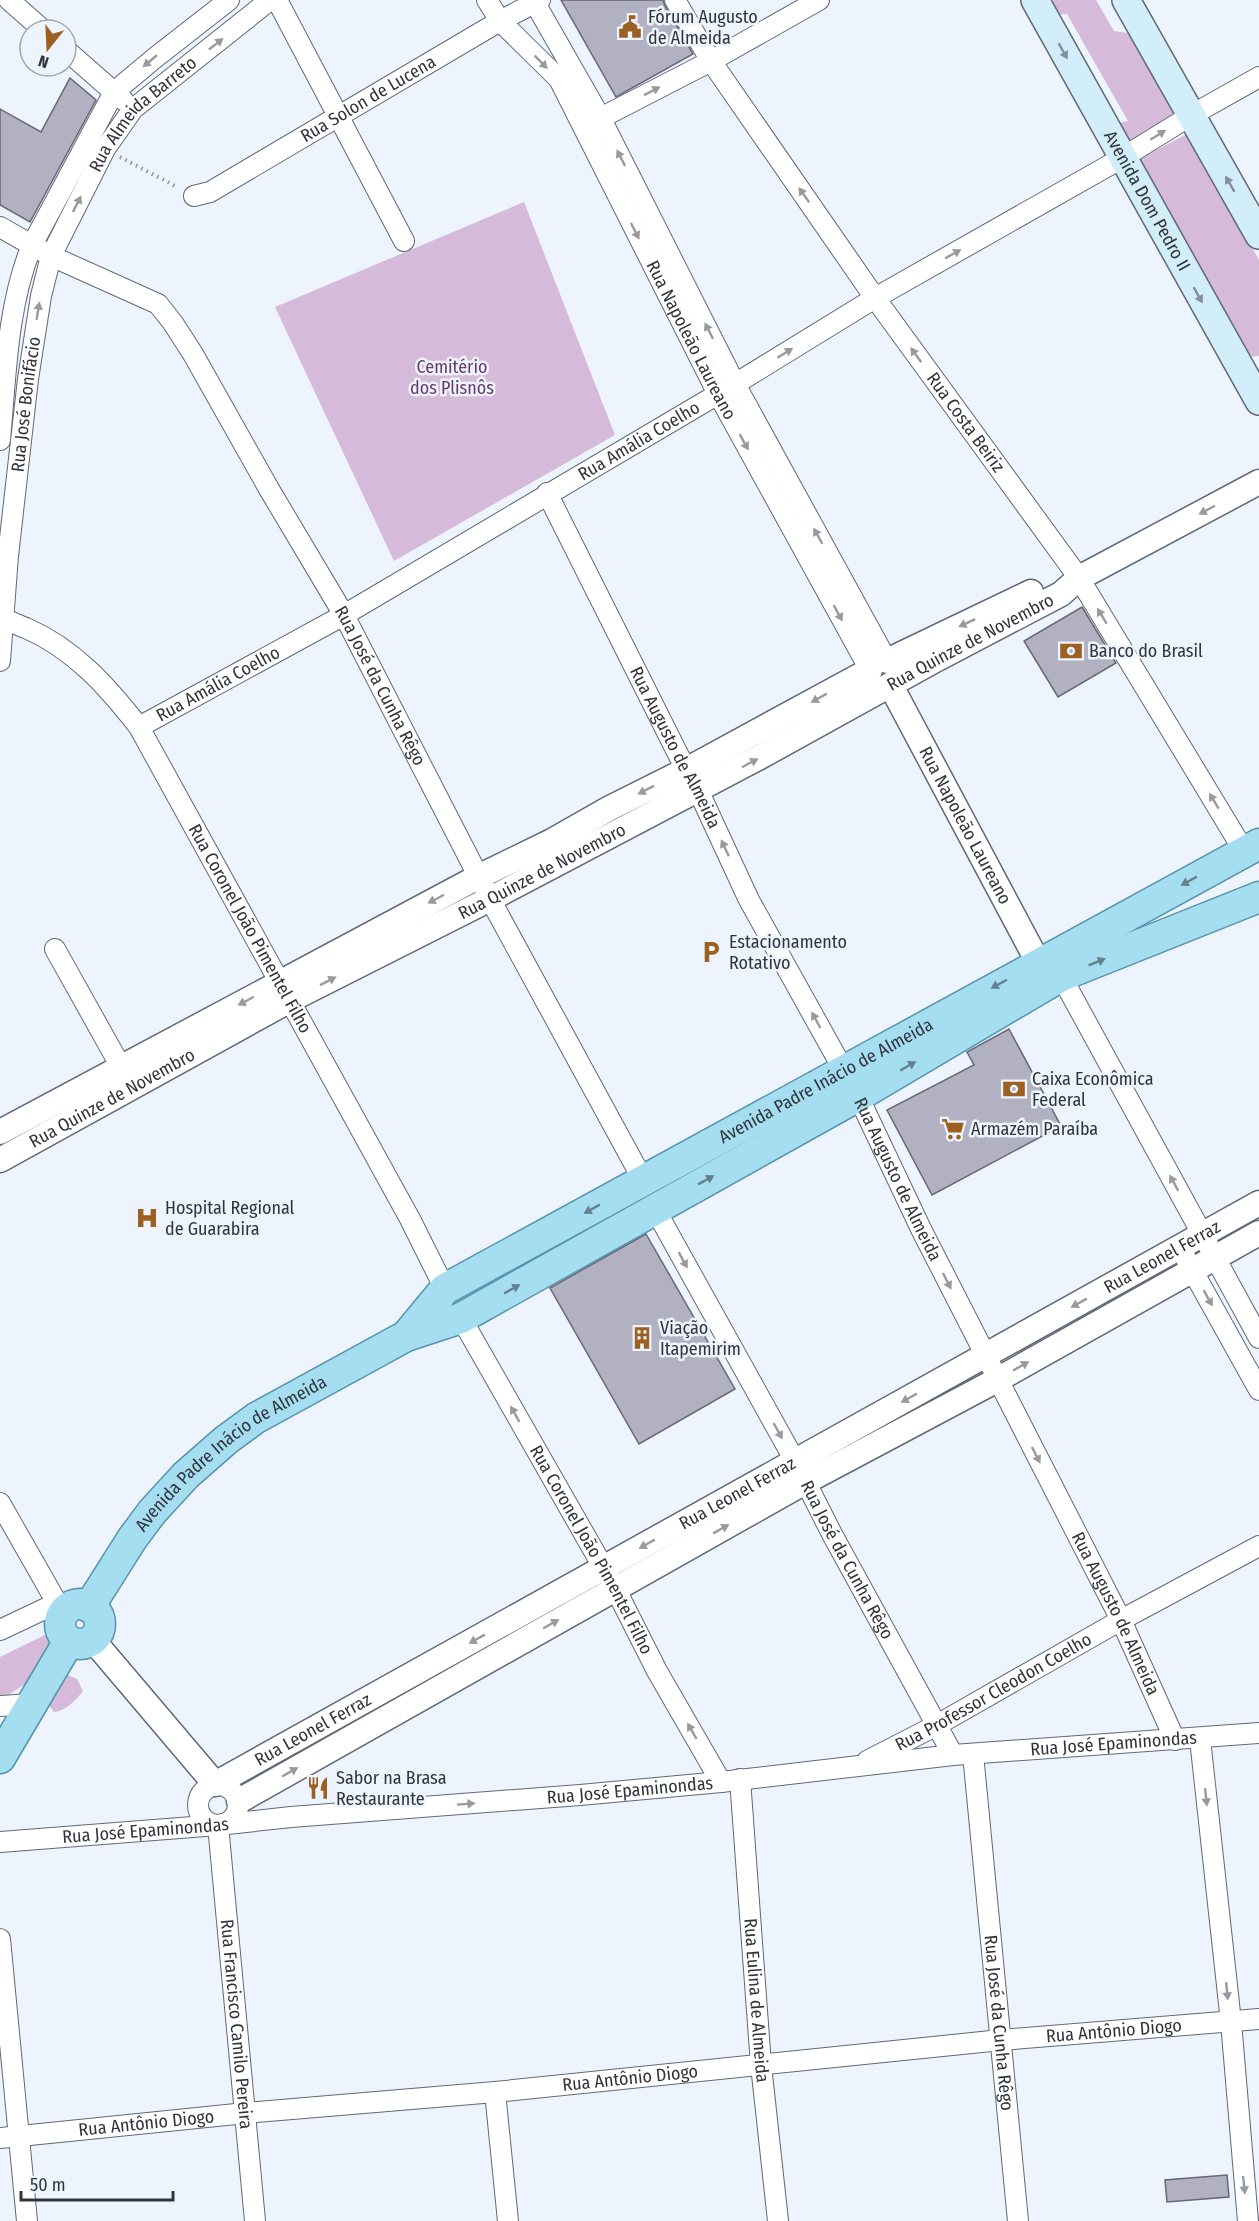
<svg xmlns="http://www.w3.org/2000/svg" width="1259" height="2221" font-family="'Fira Sans Condensed',sans-serif">
<style>
.green{fill:#d6bad9}
.building{fill:#b2b1c2;stroke:#676676;stroke-width:1.5}
.lines{fill:none;stroke-linecap:round;stroke-linejoin:round}
.minor-casing{stroke:#5f6976;stroke-width:22}
.tertiary-casing{stroke:#5f6976;stroke-width:27}
.secondary-casing{stroke:#5f6976;stroke-width:30}
.primary-casing{stroke:#5594ab;stroke-width:33}
.path{stroke:#8d929a;stroke-width:4;stroke-dasharray:1.5 4.5;stroke-linecap:butt}
.minor{stroke:#fff;stroke-width:20}
.tertiary{stroke:#fff;stroke-width:24}
.secondary{stroke:#d2eef8;stroke-width:27}
.primary{stroke:#a5ddf1;stroke-width:30}
.oneway{fill:#989a9d}
.oneway2{fill:#82929a}
.oneway3{fill:#65818d}
.labels{text-anchor:middle;dominant-baseline:central;stroke-width:5;stroke-linejoin:round;paint-order:stroke}
.poi-label{font-size:18px;fill:#31353b;stroke:#edf4fd;text-anchor:start}
.street-label{font-size:18px;fill:#31353b;stroke:#edf4fd}
.park-label{font-size:18px;fill:#693a6e;stroke:#edf4fd}
</style>
<rect width="100%" height="100%" fill="#edf4fd"/>
<path class="green" d="M1055,0H1096L1114,31L1134,34L1179,115L1125,144L1113,124L1128,121L1067,14L1051,15L1046,2Z
M1189,133L1259,260V356L1244,357L1135,161Z
M524,202L615,435L394,561L275,307Z
M49,1633H56L58,1635L27,1683L0,1700V1657Z
M68,1675L77,1679L83,1691C76,1700 66,1711 54,1712L48,1704L65,1676Z"/>
<path class="building" d="M561,0H663L665,6L693,54L616,97Z
M70,78L96,100L30,222L0,205V109L41,132Z
M1082,607L1116,663L1058,697L1024,641Z
M1009,1029L1061,1126L932,1195L887,1110L974,1065L967,1052Z
M646,1234L735,1389L639,1444L550,1288Z
M1227,2175L1229,2197L1167,2202L1165,2180Z"/>
<g class="lines">
<g class="minor-casing">
<g id="minor">
<path d="M9,0L43,30"/>
<path d="M277,0L404,241"/>
<path id="s1" d="M487,0L500,21L559,79L718,394L870,670"/>
<path id="s2" d="M675,0L711,61L875,298L1079,578L1244,851"/>
<path d="M535,3L600,117L735,384L887,661"/>
<path d="M66,50L123,100"/>
<path d="M589,124L711,61L819,0"/>
<path id="s3" d="M194,196L210,192L500,21L540,0"/>
<path id="s4" d="M0,227L51,256L158,304L173,323L193,354L269,489L344,615L490,899L643,1180"/>
<path d="M0,440C6,375 7,306 32,245L114,92L156,57L229,0"/>
<path id="s5" d="M547,493L686,770L698,790L749,900L858,1096L921,1229L1121,1620L1175,1740"/>
<path id="s6" d="M0,618C9,620 17,625 26,628C74,649 107,686 139,727L410,1219L445,1289"/>
<path id="s7" d="M0,661L8,556L28,379L41,296L51,256L105,149L133,109L270,0"/>
<path id="s8" d="M139,727L344,615L735,384L875,298L1122,158L1190,116L1259,77"/>
<path d="M55,949L121,1067"/>
<path d="M1061,976L1259,1338"/>
<path id="s9" d="M655,1209L795,1461L832,1534L953,1755"/>
<path d="M1185,1257L1259,1390"/>
<path id="s10" d="M461,1318L615,1588L657,1671L721,1782"/>
<path d="M0,1503L57,1603L66,1611"/>
<path d="M0,1630L57,1603"/>
<path d="M0,1706L33,1704"/>
<path d="M1200,1739L1231,2022L1248,2221"/>
<path id="s11" d="M973,1754L1018,2221"/>
<path id="s12" d="M867,1761L937,1725L1121,1620L1259,1546"/>
<path id="s13" d="M740,1779L761,2065L778,2221"/>
<circle cx="218" cy="1805" r="20"/>
<path id="s14" d="M218,1825L255,2221"/>
<path id="s15" d="M0,1842L218,1825L291,1817L580,1795L721,1782L953,1755L1259,1733"/>
<path d="M0,1939L27,2221"/>
<path d="M495,2092L508,2221"/>
<path id="s16" d="M0,2138L246,2113L495,2092L1001,2040L1259,2019"/>
</g>
</g>
<g class="tertiary-casing">
<g id="tertiary">
<path d="M887,661L1031,592"/>
<path id="s17" d="M891,686L1039,964"/>
<path d="M0,1132L478,877L552,841L610,808L686,770L870,670"/>
<path id="s18" d="M0,1160L290,1000L490,899L758,758L937,659L1061,594L1079,578L1259,482"/>
<path id="s19" d="M92,1639L215,1784L1259,1203"/>
<path d="M239,1801L805,1482L997,1380L1259,1233"/>
</g>
</g>
<g class="secondary-casing">
<g id="secondary">
<path id="s20" d="M1035,0L1259,401"/>
<path d="M1126,0L1259,235"/>
</g>
</g>
<g class="primary-casing">
<g id="primary">
<path id="s21" d="M406,1336L445,1289L1259,844"/>
<circle cx="80" cy="1624" r="20"/>
<path id="s22" d="M89,1607L132,1539L152,1512L186,1475L226,1440L256,1418L406,1336L461,1318L858,1096L1061,976L1259,897"/>
<path d="M0,1758L69,1641"/>
</g>
</g>
<path class="path" d="M120,157L177,187"/>
<use href="#minor" class="minor"/>
<use href="#tertiary" class="tertiary"/>
<use href="#secondary" class="secondary"/>
<use href="#primary" class="primary"/>
</g>
<defs><path id="oneway-solid" d="M-6-.8H1V-3.2L6.5 0L1 3.2V.8H-6Z" transform="scale(1.5)"/></defs>
<g class="oneway">
<use href="#oneway-solid" transform="translate(216 44) rotate(-38)"/>
<use href="#oneway-solid" transform="translate(150 61) rotate(140)"/>
<use href="#oneway-solid" transform="translate(541 62) rotate(45)"/>
<use href="#oneway-solid" transform="translate(652 91) rotate(-27)"/>
<use href="#oneway-solid" transform="translate(1158 135) rotate(-32)"/>
<use href="#oneway-solid" transform="translate(621 158) rotate(-117)"/>
<use href="#oneway-solid" transform="translate(804 195) rotate(-125)"/>
<use href="#oneway-solid" transform="translate(77 204) rotate(-63)"/>
<use href="#oneway-solid" transform="translate(635 231) rotate(63)"/>
<use href="#oneway-solid" transform="translate(953 254) rotate(-29)"/>
<use href="#oneway-solid" transform="translate(38 311) rotate(-81)"/>
<use href="#oneway-solid" transform="translate(709 331) rotate(-117)"/>
<use href="#oneway-solid" transform="translate(785 353) rotate(-32)"/>
<use href="#oneway-solid" transform="translate(916 355) rotate(-126)"/>
<use href="#oneway-solid" transform="translate(744 442) rotate(61)"/>
<use href="#oneway-solid" transform="translate(1207 510) rotate(152)"/>
<use href="#oneway-solid" transform="translate(818 536) rotate(-119)"/>
<use href="#oneway-solid" transform="translate(838 613) rotate(61)"/>
<use href="#oneway-solid" transform="translate(1102 616) rotate(-121)"/>
<use href="#oneway-solid" transform="translate(967 623) rotate(155)"/>
<use href="#oneway-solid" transform="translate(819 698) rotate(151)"/>
<use href="#oneway-solid" transform="translate(750 763) rotate(-28)"/>
<use href="#oneway-solid" transform="translate(646 790) rotate(153)"/>
<use href="#oneway-solid" transform="translate(1214 801) rotate(-121)"/>
<use href="#oneway-solid" transform="translate(725 848) rotate(-115)"/>
<use href="#oneway-solid" transform="translate(436 899) rotate(152)"/>
<use href="#oneway-solid" transform="translate(328 981) rotate(-27)"/>
<use href="#oneway-solid" transform="translate(246 1001) rotate(152)"/>
<use href="#oneway-solid" transform="translate(816 1020) rotate(-119)"/>
<use href="#oneway-solid" transform="translate(1174 1183) rotate(-119)"/>
<use href="#oneway-solid" transform="translate(683 1260) rotate(61)"/>
<use href="#oneway-solid" transform="translate(947 1281) rotate(63)"/>
<use href="#oneway-solid" transform="translate(1208 1298) rotate(61)"/>
<use href="#oneway-solid" transform="translate(1079 1303) rotate(151)"/>
<use href="#oneway-solid" transform="translate(1021 1366) rotate(-30)"/>
<use href="#oneway-solid" transform="translate(909 1398) rotate(151)"/>
<use href="#oneway-solid" transform="translate(515 1414) rotate(-119)"/>
<use href="#oneway-solid" transform="translate(778 1431) rotate(61)"/>
<use href="#oneway-solid" transform="translate(1036 1455) rotate(63)"/>
<use href="#oneway-solid" transform="translate(721 1529) rotate(-29)"/>
<use href="#oneway-solid" transform="translate(647 1544) rotate(151)"/>
<use href="#oneway-solid" transform="translate(551 1624) rotate(-29)"/>
<use href="#oneway-solid" transform="translate(477 1639) rotate(151)"/>
<use href="#oneway-solid" transform="translate(692 1731) rotate(-120)"/>
<use href="#oneway-solid" transform="translate(290 1772) rotate(-30)"/>
<use href="#oneway-solid" transform="translate(1206 1797) rotate(84)"/>
<use href="#oneway-solid" transform="translate(466 1804) rotate(-4)"/>
<use href="#oneway-solid" transform="translate(1227 1991) rotate(84)"/>
<use href="#oneway-solid" transform="translate(1244 2185) rotate(84)"/>
</g>
<g class="oneway2">
<use href="#oneway-solid" transform="translate(1063 51) rotate(61)"/>
<use href="#oneway-solid" transform="translate(1230 184) rotate(-120)"/>
<use href="#oneway-solid" transform="translate(1198 295) rotate(61)"/>
</g>
<g class="oneway3">
<use href="#oneway-solid" transform="translate(1189 881) rotate(151)"/>
<use href="#oneway-solid" transform="translate(1097 962) rotate(-22)"/>
<use href="#oneway-solid" transform="translate(999 984) rotate(152)"/>
<use href="#oneway-solid" transform="translate(908 1066) rotate(-30)"/>
<use href="#oneway-solid" transform="translate(706 1180) rotate(-29)"/>
<use href="#oneway-solid" transform="translate(592 1209) rotate(151)"/>
<use href="#oneway-solid" transform="translate(512 1289) rotate(-29)"/>
</g>
<defs>
<g id="civic-bare" transform="scale(1.8)"><path d="M-.6-6.5H3V-4.5H.6V-3L4-1V1h2V6H-6V1h2V-1L-.6-3ZM-1.2 2.5V6h2.4V2.5Z" fill="#9c6121" stroke="#edf4fd" stroke-width="2.5" paint-order="stroke"/></g>
<g id="bank-bare" transform="scale(1.8)"><path d="M-6-4H6V4H-6ZM0-2.3a2.3 2.3 0 1 0 0 4.6a2.3 2.3 0 1 0 0-4.6Z" fill="#9c6121" stroke="#edf4fd" stroke-width="2.5" paint-order="stroke"/></g>
<g id="parking-bare" transform="scale(1.8)"><path d="M-3.5-5.5H1a3.5 3.5 0 0 1 0 7H-1V5.5H-3.5ZM-1-3.4V-.6H.8a1.4 1.4 0 0 0 0-2.8Z" fill="#9c6121" stroke="#edf4fd" stroke-width="2.5" paint-order="stroke"/></g>
<g id="supermarket-bare" transform="scale(1.8)"><path d="M-6-5.5h2.5l.6 2H6L4.5 2H-2.5L-4.4-4H-6ZM-1.5 3.2a1.3 1.3 0 1 0 .1 0ZM3 3.2a1.3 1.3 0 1 0 .1 0Z" fill="#9c6121" stroke="#edf4fd" stroke-width="2.5" paint-order="stroke"/></g>
<g id="hospital-bare" transform="scale(1.8)"><path d="M-5-5h3v3.5h4V-5h3V5h-3V1.5h-4V5h-3Z" fill="#9c6121" stroke="#edf4fd" stroke-width="2.5" paint-order="stroke"/></g>
<g id="building-bare" transform="scale(1.8)"><path d="M-4-6H4V6H1V3H-1V6H-4ZM-2.5-4.3h1.7v1.8h-1.7ZM.8-4.3h1.7v1.8H.8ZM-2.5-1h1.7V.8h-1.7ZM.8-1h1.7V.8H.8Z" fill="#9c6121" stroke="#edf4fd" stroke-width="2.5" paint-order="stroke"/></g>
<g id="restaurant-bare" transform="scale(1.8)"><path d="M-5-6h1v4h1v-4h1v4h1v-4h1v5L-1.5 .5V6h-2V.5L-5-1ZM5-6V6H3V1.5H1.5Q1.5-4 5-6Z" fill="#9c6121" stroke="#edf4fd" stroke-width="2.5" paint-order="stroke"/></g>
</defs>
<g fill-rule="evenodd">
<use href="#civic-bare" x="630" y="27"/>
<use href="#bank-bare" x="1071" y="651"/>
<use href="#parking-bare" x="711" y="952"/>
<use href="#bank-bare" x="1014" y="1089"/>
<use href="#supermarket-bare" x="953" y="1129"/>
<use href="#hospital-bare" x="147" y="1218"/>
<use href="#building-bare" x="642" y="1338"/>
<use href="#restaurant-bare" x="318" y="1788"/>
</g>
<g class="labels">
<g class="poi-label">
<text x="648" y="17">Fórum Augusto<tspan x="648" dy="21">de Almeida</tspan></text>
<text x="1089" y="651">Banco do Brasil</text>
<text x="729" y="942">Estacionamento<tspan x="729" dy="21">Rotativo</tspan></text>
<text x="1032" y="1079">Caixa Econômica<tspan x="1032" dy="21">Federal</tspan></text>
<text x="971" y="1129">Armazém Paraíba</text>
<text x="165" y="1208">Hospital Regional<tspan x="165" dy="21">de Guarabira</tspan></text>
<text x="660" y="1328">Viação<tspan x="660" dy="21">Itapemirim</tspan></text>
<text x="336" y="1778">Sabor na Brasa<tspan x="336" dy="21">Restaurante</tspan></text>
</g>
<g class="street-label">
<text stroke="none"><textPath href="#s3" startOffset="200">Rua Solon de Lucena</textPath></text>
<text stroke="none"><textPath href="#s7" startOffset="580">Rua Almeida Barreto</textPath></text>
<text stroke="none"><textPath href="#s20" startOffset="230">Avenida Dom Pedro II</textPath></text>
<text stroke="none"><textPath href="#s1" startOffset="400">Rua Napoleão Laureano</textPath></text>
<text stroke="none"><textPath href="#s7" startOffset="258">Rua José Bonifácio</textPath></text>
<text stroke="none"><textPath href="#s2" startOffset="513">Rua Costa Beiriz</textPath></text>
<text stroke="none"><textPath href="#s8" startOffset="576">Rua Amália Coelho</textPath></text>
<text stroke="none"><textPath href="#s18" startOffset="1100">Rua Quinze de Novembro</textPath></text>
<text stroke="none"><textPath href="#s8" startOffset="90">Rua Amália Coelho</textPath></text>
<text stroke="none"><textPath href="#s4" startOffset="618">Rua José da Cunha Rêgo</textPath></text>
<text stroke="none"><textPath href="#s5" startOffset="285">Rua Augusto de Almeida</textPath></text>
<text stroke="none"><textPath href="#s17" startOffset="158">Rua Napoleão Laureano</textPath></text>
<text stroke="none"><textPath href="#s18" startOffset="614">Rua Quinze de Novembro</textPath></text>
<text stroke="none"><textPath href="#s6" startOffset="410">Rua Coronel João Pimentel Filho</textPath></text>
<text stroke="none"><textPath href="#s21" startOffset="495">Avenida Padre Inácio de Almeida</textPath></text>
<text stroke="none"><textPath href="#s18" startOffset="128">Rua Quinze de Novembro</textPath></text>
<text stroke="none"><textPath href="#s5" startOffset="771">Rua Augusto de Almeida</textPath></text>
<text stroke="none"><textPath href="#s19" startOffset="1274">Rua Leonel Ferraz</textPath></text>
<text stroke="none"><textPath href="#s22" startOffset="213">Avenida Padre Inácio de Almeida</textPath></text>
<text stroke="none"><textPath href="#s19" startOffset="788">Rua Leonel Ferraz</textPath></text>
<text stroke="none"><textPath href="#s10" startOffset="266">Rua Coronel João Pimentel Filho</textPath></text>
<text stroke="none"><textPath href="#s9" startOffset="400">Rua José da Cunha Rêgo</textPath></text>
<text stroke="none"><textPath href="#s5" startOffset="1257">Rua Augusto de Almeida</textPath></text>
<text stroke="none"><textPath href="#s12" startOffset="144">Rua Professor Cleodon Coelho</textPath></text>
<text stroke="none"><textPath href="#s19" startOffset="302">Rua Leonel Ferraz</textPath></text>
<text stroke="none"><textPath href="#s15" startOffset="1118">Rua José Epaminondas</textPath></text>
<text stroke="none"><textPath href="#s15" startOffset="632">Rua José Epaminondas</textPath></text>
<text stroke="none"><textPath href="#s15" startOffset="146">Rua José Epaminondas</textPath></text>
<text stroke="none"><textPath href="#s13" startOffset="222">Rua Eulina de Almeida</textPath></text>
<text stroke="none"><textPath href="#s14" startOffset="200">Rua Francisco Camilo Pereira</textPath></text>
<text stroke="none"><textPath href="#s11" startOffset="270">Rua José da Cunha Rêgo</textPath></text>
<text stroke="none"><textPath href="#s16" startOffset="1119">Rua Antônio Diogo</textPath></text>
<text stroke="none"><textPath href="#s16" startOffset="633">Rua Antônio Diogo</textPath></text>
<text stroke="none"><textPath href="#s16" startOffset="147">Rua Antônio Diogo</textPath></text>
</g>
<g class="park-label">
<text x="452" y="367">Cemitério<tspan x="452" dy="21">dos Plisnôs</tspan></text>
</g>
</g>
<g transform="translate(48 48) rotate(198)"><circle r="28" fill="#edf4fd" stroke="#a2a8af" stroke-width="1.5"/>
<path d="M0-4.5L10 22L0 15L-10 22Z" fill="#9c6121"/>
<text y="-9" font-size="16" font-weight="bold" text-anchor="middle" fill="#31353b">N</text>
</g>
<path d="M21 2191v9h152v-9" fill="none" stroke="#31353b" stroke-width="3"/>
<text x="30" y="2191" font-size="18" fill="#31353b" stroke="#edf4fd" stroke-width="4.5" paint-order="stroke">50 m</text>
</svg>
